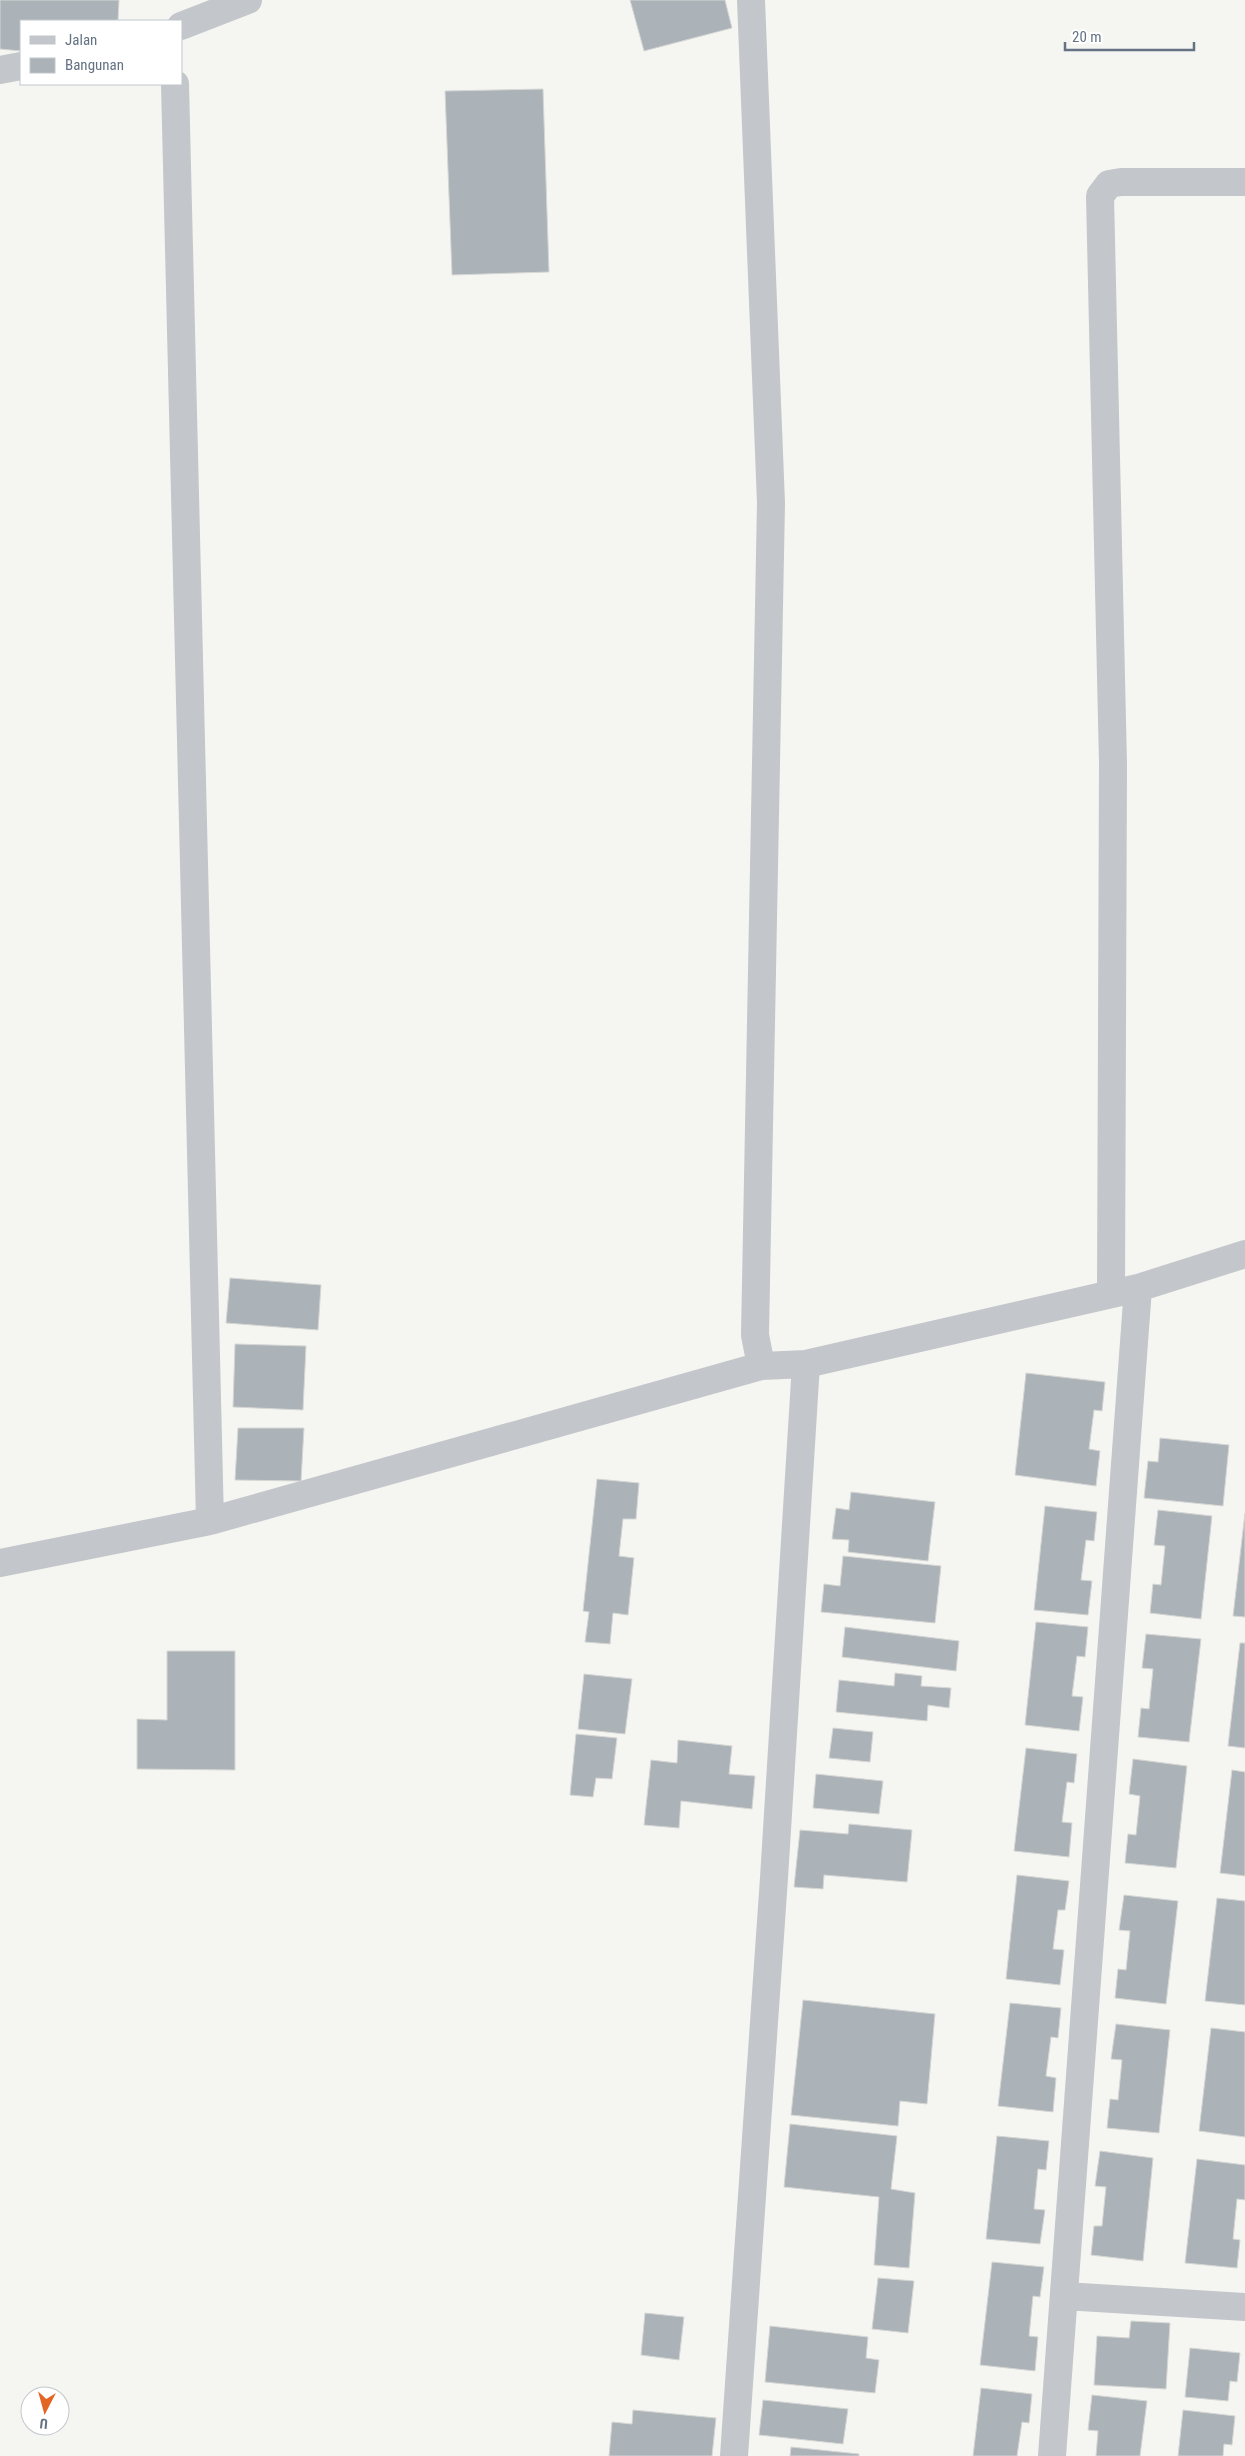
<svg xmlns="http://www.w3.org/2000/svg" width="1245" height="2456" font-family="'Roboto Condensed',sans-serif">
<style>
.building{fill:#abb2b8;stroke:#d6d7d4}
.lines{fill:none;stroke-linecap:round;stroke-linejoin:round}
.minor{stroke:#c3c6ca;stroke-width:28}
</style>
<rect width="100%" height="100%" fill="#f5f6f2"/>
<path class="building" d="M0,0H119L118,21H21V51L0,49Z
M630,0H725L732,28L644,51Z
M543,89L549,272L452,275L445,91Z
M230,1278L321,1285L318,1330L226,1323Z
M235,1344L306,1346L303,1410L233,1407Z
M1026,1373L1105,1382L1102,1411L1094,1410L1089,1449L1100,1451L1096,1486L1015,1475Z
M238,1428H304L301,1481L235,1480Z
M1160,1438L1229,1445L1223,1506L1144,1498L1148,1461L1158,1462Z
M597,1479L639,1483L636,1519H623L619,1556L634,1558L628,1615L613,1613L610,1644L585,1642L589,1612L583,1611Z
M851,1492L935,1502L928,1561L848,1552L849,1540L832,1539L836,1508L849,1510Z
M1045,1506L1097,1512L1094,1541L1086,1540L1081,1580L1092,1581L1088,1615L1034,1610Z
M1158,1510L1212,1516L1201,1619L1150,1613L1153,1584L1161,1585L1165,1546L1154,1545Z
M1245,1513V1617L1233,1616Z
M843,1556L941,1566L935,1623L821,1612L824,1584L840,1586Z
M1036,1622L1088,1627L1085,1657L1077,1656L1072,1696L1083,1697L1079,1731L1025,1725Z
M845,1627L959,1641L956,1671L842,1657Z
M1146,1634L1201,1639L1189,1742L1138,1737L1141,1708L1149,1709L1153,1669L1142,1668Z
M1240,1643H1245V1748L1228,1746Z
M167,1651H235V1770L137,1769V1719L167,1720Z
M895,1673L922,1676L921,1686L951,1688L949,1708L928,1705L927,1721L836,1712L839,1680L894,1686Z
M584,1674L632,1679L625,1734L578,1729Z
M833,1728L873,1732L870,1762L829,1758Z
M576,1734L617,1738L612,1779L596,1778L593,1797L570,1795Z
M678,1740L732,1746L729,1774L755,1776L752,1809L681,1801L679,1828L644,1825L651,1760L677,1763Z
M1026,1748L1077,1754L1074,1783L1067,1782L1062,1822L1072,1823L1069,1857L1014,1851Z
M1133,1759L1187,1766L1176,1868L1125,1863L1128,1834L1136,1835L1140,1796L1129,1794Z
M1232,1770L1245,1772V1876L1220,1873Z
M816,1774L883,1781L879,1814L813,1808Z
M849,1824L912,1830L907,1882L824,1875L823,1889L794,1887L800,1830L848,1834Z
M1017,1875L1069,1881L1065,1910H1058L1053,1949L1064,1950L1060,1985L1006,1979Z
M1124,1895L1178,1901L1166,2004L1115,1998L1118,1969L1126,1970L1130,1931L1119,1930Z
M1217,1898L1245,1901V2005L1205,2001Z
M803,2000L935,2014L927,2104L900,2101L898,2126L791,2115Z
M1010,2003L1061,2008L1058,2038L1051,2037L1046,2076L1056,2078L1053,2112L998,2106Z
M1116,2024L1170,2030L1159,2133L1107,2128L1110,2099L1118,2100L1122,2060L1111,2059Z
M1211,2028L1245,2032V2137L1199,2131Z
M790,2124L897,2136L891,2189L915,2193L909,2268L874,2265L879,2197L784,2187Z
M997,2136L1049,2141L1046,2170L1038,2169L1034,2209L1045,2210L1040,2244L986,2239Z
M1100,2151L1153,2158L1143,2261L1091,2255L1094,2226H1102L1106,2187L1095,2186Z
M1197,2159L1245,2165V2200L1237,2199L1233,2239L1240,2240L1237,2268L1185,2263Z
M992,2262L1044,2267L1040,2297L1033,2296L1029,2336L1038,2337L1035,2371L980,2365Z
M878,2278L914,2281L908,2333L872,2329Z
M645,2313L684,2317L679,2360L641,2355Z
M1131,2321L1170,2323L1166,2389L1094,2385L1097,2336L1129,2338Z
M770,2326L868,2337L866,2358L879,2360L875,2393L765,2382Z
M1190,2348L1240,2353L1237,2382L1230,2381L1228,2401L1185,2397Z
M981,2388L1032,2394L1029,2423L1022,2422L1017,2456H973Z
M1092,2395L1147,2401L1140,2456H1096L1098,2431L1088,2430Z
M763,2400L848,2409L843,2444L759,2435Z
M633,2410L716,2418L712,2456H609L612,2422L632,2424Z
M1183,2410L1235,2416L1232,2445L1224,2444L1223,2456H1178Z
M791,2447L859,2454V2456H790Z"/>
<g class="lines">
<path class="minor" d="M751,0L771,503L755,1335L761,1366L806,1364L1138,1288L1052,2456
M181,26L248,0
M0,70L21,66
M175,84L210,1521L761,1366
M1138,1288L1245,1254
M1111,1293L1113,764L1100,196L1109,184L1121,182H1245
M0,1563L210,1521
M1064,2296L1245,2307
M734,2456L774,1878L806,1364"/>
</g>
<rect x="20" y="20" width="162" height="65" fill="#ffffff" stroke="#c1c7cd"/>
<rect x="30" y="36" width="25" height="8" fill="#c3c6ca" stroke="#c1c7cd"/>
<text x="65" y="45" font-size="15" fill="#647283">Jalan</text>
<rect x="30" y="58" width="25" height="15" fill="#abb2b8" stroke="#c1c7cd"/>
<text x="65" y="70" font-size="15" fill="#647283">Bangunan</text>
<g transform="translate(45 2411) rotate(186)"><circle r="24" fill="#ffffff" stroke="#c1c7cd"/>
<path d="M0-4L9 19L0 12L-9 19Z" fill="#e36624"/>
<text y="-8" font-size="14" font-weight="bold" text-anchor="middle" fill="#647283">U</text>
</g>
<path d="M1065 42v8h129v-8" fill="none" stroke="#647283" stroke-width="2.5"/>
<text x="1072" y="42" font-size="15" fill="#647283" stroke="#ffffff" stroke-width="4" paint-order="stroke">20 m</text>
</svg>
